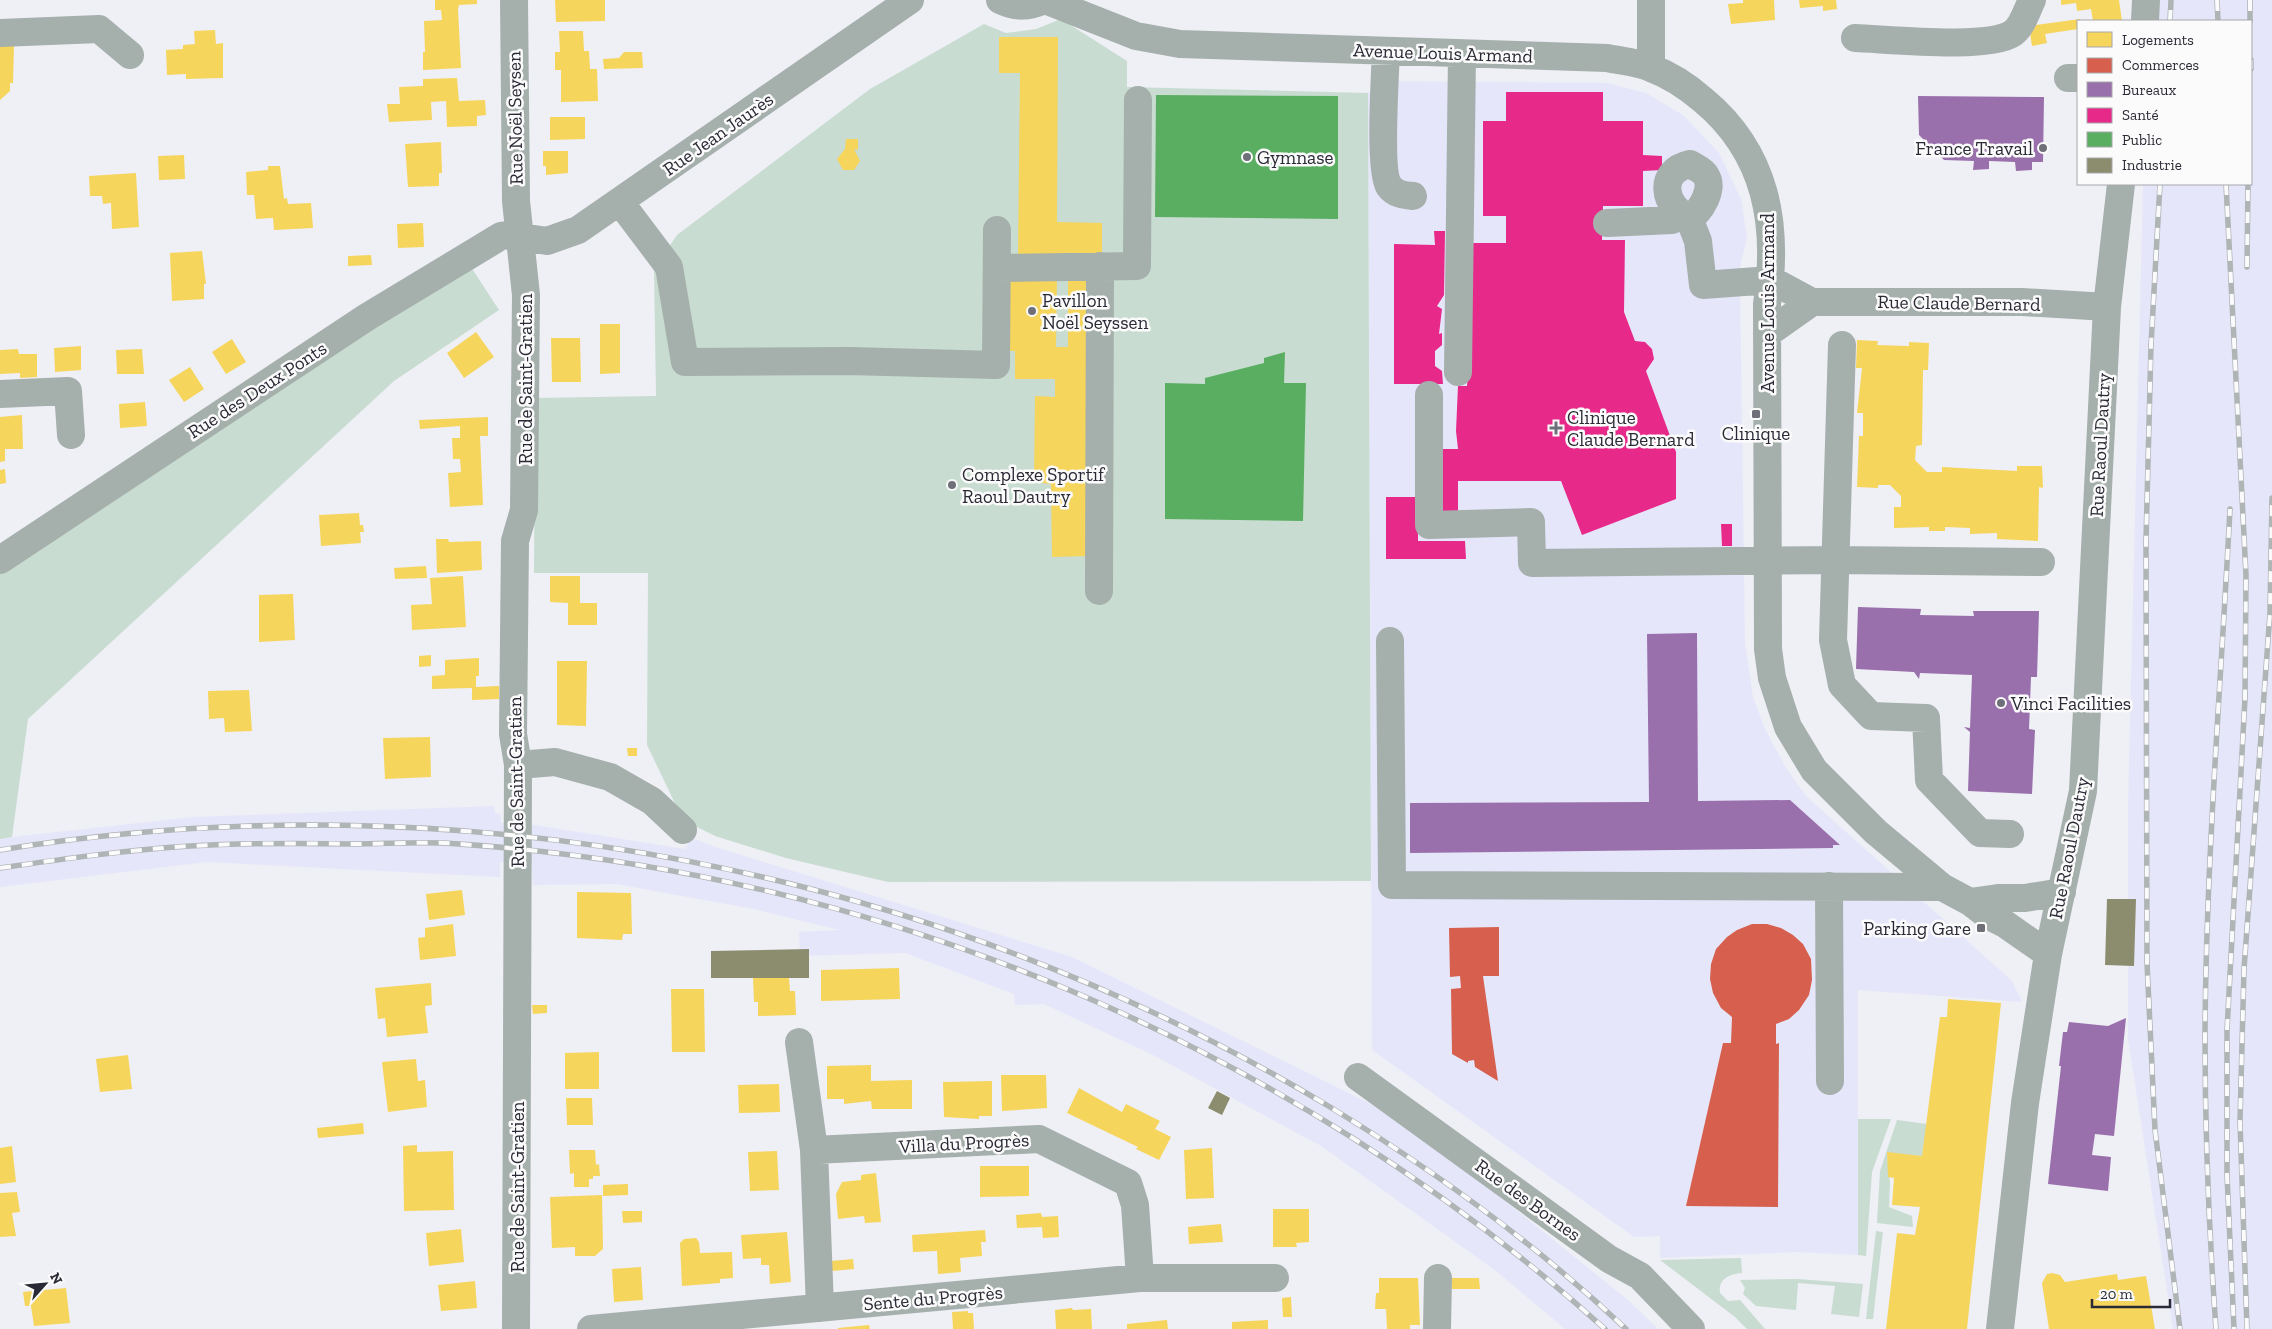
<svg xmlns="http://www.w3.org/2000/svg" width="2272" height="1329" font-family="'Zilla Slab',serif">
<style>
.built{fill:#e6e6fa}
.green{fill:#c8dcd1}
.homes{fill:#f6d55c}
.shops{fill:#d6604d}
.offices{fill:#9970ab}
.health{fill:#e7298a}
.public{fill:#5aae61}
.industry{fill:#8c8c6e}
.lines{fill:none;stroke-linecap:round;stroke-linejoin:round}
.minor{stroke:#a5afab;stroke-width:28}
.rail-casing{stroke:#afb4b5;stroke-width:5.5}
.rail{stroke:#fbfbfb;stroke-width:4;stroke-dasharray:11;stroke-linecap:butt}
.poi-dot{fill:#6f6f79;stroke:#fbfbfb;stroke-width:2}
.labels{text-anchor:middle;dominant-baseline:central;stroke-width:5;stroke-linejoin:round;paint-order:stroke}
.street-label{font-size:19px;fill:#2a2a36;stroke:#fbfbfb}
.poi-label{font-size:19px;fill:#2a2a36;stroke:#fbfbfb;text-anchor:start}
</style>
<rect width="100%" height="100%" fill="#efeff6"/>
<path class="built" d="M2154,0H2272V1329H2173L2128,1039V806L2143,184H2251V21H2153Z
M1374,81L1607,83L1646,93L1683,115L1719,153L1741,199L1747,238L1741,262L1740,283L1745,643L1753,697L1765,729L1786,768L1806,796L2012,981L2022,1002L1858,990V1255L1798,1252L1660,1258V1236L1634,1237L1372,1050L1368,93L1373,92Z
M494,806L495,813L500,814L501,823L528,824L685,849L692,838L715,847L1072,957L1373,1105L1484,1184L1628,1300L1658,1329H1565L1496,1271L1321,1146L1153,1055L1044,1004L1015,1005L1014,994L905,953L800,956L799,932L839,930L754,909L616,884L533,885L532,864L500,862V877L207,862L0,887V839L12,837L193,817Z"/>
<path class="green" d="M1061,19L1127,61V87L1368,93L1371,881L888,882L786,858L715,836L683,820L647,745L648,573H534L535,398L656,396L654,269L677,235L870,89L984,24L1006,33L1036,29Z
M471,267L499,310L394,381L28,719L12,837L0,839V572L373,327Z
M1858,1119H1891L1872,1172L1866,1256L1858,1255Z
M1897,1120L1927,1124L1922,1156L1887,1153L1890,1183L1889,1207L1912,1216L1913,1227L1877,1223L1880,1171Z
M1876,1231L1883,1232L1873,1319H1866Z
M1741,1258L1742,1273C1729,1274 1718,1279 1720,1293L1728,1301L1740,1300L1765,1329H1747L1735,1317L1660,1260Z
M1798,1279L1863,1284L1859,1317L1831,1314L1835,1286L1798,1283L1796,1310L1756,1306L1743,1294L1745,1288L1740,1280Z"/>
<path class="homes" d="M435,0H477V4L459,5L458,9L461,68L423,70V52H425L424,21L442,20L441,10H435Z
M555,0H605V21L556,22Z
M1743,0H1774L1775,20L1731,24L1728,4L1743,3Z
M1799,0H1836L1837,9L1823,11V6L1800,8Z
M2061,0H2119L2122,21H2093L2091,9L2077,11L2076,3L2061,5Z
M2080,19L2078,29L2045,34L2047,43L2032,46L2029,26Z
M215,30L216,44L223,43V78L186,79V74L167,75L166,50L183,49V45L195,44L194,31Z
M559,31H583L584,51H589L590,69H597L598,101L561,102V70H555V52H560Z
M999,37H1058L1057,222L1102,223V255L1018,254L1020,73H999Z
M14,45L13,83H10V91L0,100V46Z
M624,52H642L643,68L604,69L603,59L619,58Z
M457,78L459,101L485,100L486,115L477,116V126L447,127L446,101L431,102L432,120L389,122L387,104H400L399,87L423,86V79Z
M550,117H585V139L550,140Z
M846,139H858V150L854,149L860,161L854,170H843L837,159L845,149Z
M441,142L442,173H439V186L408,187L405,144Z
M543,151H568V173L546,175V166H543Z
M184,155L185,179L159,180L158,156Z
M268,166H280L284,199L287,198L288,204L311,203L313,228L274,230L273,218L256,219L254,195H247L246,172L268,170Z
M136,173L139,227L112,229L111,203L103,204L102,196H90L89,176Z
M423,223L424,247L398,248L397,224Z
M202,251L206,284H204V299L172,301L170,253Z
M371,255L372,265L348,266V256Z
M1008,275L1057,276L1056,347H1068V278H1091L1089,556L1052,557L1051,484L1034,482L1035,396L1055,397V379H1015V351H1007Z
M600,324H620V373L600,374Z
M476,332L494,357L464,378L447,353Z
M551,338H580L581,382H552Z
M232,339L246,362L226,374L212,352Z
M1857,340L1878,341L1877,345L1909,346V342L1929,343L1928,370H1923L1922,445L1916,446L1915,460L1927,472H1942V467L2017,471V466H2042L2043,488L2039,487L2038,541L1997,539V533L1970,534V528L1945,527V531H1929V527L1894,528V507H1901V496L1890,485H1878V488L1857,487L1859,436H1863V413H1857L1862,368H1856Z
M81,346V370L55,372L54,348Z
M18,349L19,354H37V377L20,378V373L0,374V350Z
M142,349L144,374H117L116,350Z
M190,367L204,389L184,402L169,380Z
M145,402L147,426L120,428L119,404Z
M22,415L23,449H5V461L0,462V417Z
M488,417V436H480L483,505L450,507L448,473L461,472L460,459H453L452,438H460V426L420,429L419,420Z
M5,469L6,483L0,484V470Z
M359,513L360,525H363L364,532H360L361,543L321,546L319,515Z
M436,539H448L449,542L481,541L482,570L437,573Z
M426,566L427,578L395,579L394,568Z
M463,576L466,627L412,630L411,605L432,604L430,578Z
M550,576H580V603H597V625H568V603L550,602Z
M293,594L295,640L259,642V595Z
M431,655V666L419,667V656Z
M479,658V676H476V687L499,686V699L472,700V688L432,689V676L445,675V660Z
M557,661H587L586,726L557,725Z
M249,690L252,731L225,732L224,718L209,719L208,691Z
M430,737L431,777L385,779L383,738Z
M627,748H637V756H628Z
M462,890L465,915L429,920L426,894Z
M577,892L631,893L632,934H623L622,940L577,938Z
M453,924L456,956L420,960L418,938L425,937V928Z
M899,968L900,999L821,1001V970Z
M753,978H789L790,991H795L796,1015L758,1016V1002H754Z
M431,983L432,1005L425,1006L428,1033L387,1037L385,1018L378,1019L375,988Z
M671,989H704L705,1052H672Z
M1948,999L2001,1003L1967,1329H1886L1897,1233L1915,1235L1920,1207L1892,1205L1894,1178L1888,1177L1887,1152L1922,1156L1940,1017H1947Z
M532,1005H547V1013L533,1014Z
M599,1052V1089H565V1053Z
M128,1055L132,1089L100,1092L96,1059Z
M416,1059L418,1081L425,1080L427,1107L388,1112L382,1062Z
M871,1065V1081L912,1080V1109H872L871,1101L844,1104V1099H827V1066Z
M1001,1075H1046L1047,1108L1002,1111Z
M992,1081V1116H979V1119L944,1117L943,1082Z
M779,1084L780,1112L739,1113L738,1085Z
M1079,1088L1122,1112L1126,1104L1160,1121L1155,1129L1171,1137L1159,1160L1136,1149L1138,1147L1067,1113Z
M566,1098H592L593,1125H567Z
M363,1123L364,1134L318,1138L317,1128Z
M417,1145V1152L453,1151L454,1210L404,1211L403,1146Z
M12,1146L16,1182L0,1184V1148Z
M1212,1148L1214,1198L1186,1199L1184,1150Z
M569,1150H595L596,1165L599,1164L600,1176H593V1179H589V1187H574V1173L570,1174Z
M777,1151L779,1190L750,1191L748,1152Z
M980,1166H1029V1196L980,1197Z
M876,1173L881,1222L865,1223L864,1216L838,1219L836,1194L842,1182L861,1180V1175Z
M628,1184V1195L603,1196V1185Z
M17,1192L20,1212L12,1213L16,1236L0,1237V1193Z
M602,1195L603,1249L595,1256H575V1247L552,1248L550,1197Z
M1273,1209H1309V1242L1296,1243L1297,1247H1273Z
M622,1211H642V1222L623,1223Z
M1041,1213L1042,1217L1058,1216L1059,1237L1043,1238L1042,1227L1017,1228L1016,1215Z
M1221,1224L1223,1242L1189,1244L1188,1227Z
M461,1229L464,1262L429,1266L426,1233Z
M985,1230L986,1242H981L982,1256L960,1258L961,1272L938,1274L937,1251L913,1252L912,1235Z
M787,1232L791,1282L770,1284L769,1265H761V1258L743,1259L741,1235Z
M696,1238L699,1242L700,1253L732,1252L733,1278L720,1279V1283L682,1286L680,1243L684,1239Z
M853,1259L854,1269L832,1271L831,1261Z
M641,1267L643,1300L614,1302L612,1269Z
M2052,1273L2060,1275L2065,1282L2117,1274L2118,1280L2146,1276L2155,1329H2049L2042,1283L2047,1274Z
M1379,1278H1418L1420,1325H1410V1329H1387L1386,1309H1375L1376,1293H1379Z
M1452,1278H1479L1480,1289H1452Z
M475,1281L477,1308L441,1311L438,1285Z
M66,1288L70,1323L34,1326L31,1306H25L23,1292Z
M1291,1297L1292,1317H1283L1282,1298Z
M1072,1308L1073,1310L1091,1309L1092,1329H1056L1055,1310Z
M968,1311V1313H973L974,1329H953L952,1312Z
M1167,1320L1168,1329H1127V1324Z
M1268,1320V1329H1232V1322Z
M869,1325L870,1329H838V1328Z"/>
<path class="shops" d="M1752,924H1767L1781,928L1793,935L1803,944L1811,959L1812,980L1809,995L1799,1010L1789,1019L1776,1024V1044L1779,1043L1778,1207L1686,1206L1723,1043H1731L1732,1017L1721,1008L1713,993L1710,979L1711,964L1716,949L1727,937L1737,930Z
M1499,927V976H1483L1498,1081L1475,1067L1474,1060L1468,1061V1063L1452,1054L1451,989L1461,988L1460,976L1450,977L1449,928Z"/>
<path class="offices" d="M1918,96L2044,97L2043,162H2032V170L2016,171L2015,162L1989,161V169L1973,170L1974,161L1944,160L1919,135Z
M1858,607L1921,609L1920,615L1974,616L1973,611H2039L2037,677H2031L2029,729L2035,730L2032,794L1968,791L1970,732L1964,727L1970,728L1972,675L1920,673L1919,679L1914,672L1856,669Z
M1697,633L1698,801L1790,800L1840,845H1833V848L1410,853V803L1649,802L1647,634Z
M2126,1018L2114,1136L2095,1134L2092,1155L2111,1157L2108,1191L2048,1184L2061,1066H2059L2063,1032H2067L2069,1022L2108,1026Z"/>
<path class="health" d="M1506,92H1603V121H1643V155L1662,156V170L1643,171V206H1603L1602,240H1625L1624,312L1635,341L1645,342L1652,349L1654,359L1646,371L1676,452V499L1582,535L1561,481H1458V514L1442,512V449H1458L1456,431L1458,386H1467L1469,356V243H1506V216H1483V121H1506Z
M1434,231H1445L1444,295L1437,306L1442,309L1439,334L1442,333V345L1435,351V366L1442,371L1443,384H1394V244L1435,245Z
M1386,497H1418V541H1465L1466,559H1386Z
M1721,524H1732V546H1722Z"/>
<path class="public" d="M1156,95L1338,96V219L1155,217Z
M1285,352L1284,383H1306L1303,521L1165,519V383L1205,384V378L1264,363V358Z"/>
<path class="industry" d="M2107,899H2136L2134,966L2105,965Z
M809,949V978H711V951Z
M1217,1091L1230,1098L1222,1115L1208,1108Z"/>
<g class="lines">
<path class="minor" d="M514,0L516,201L526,295L524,510L515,541L513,734L518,765L516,1329
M1000,0C1016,8 1029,7 1044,0
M1045,0L1136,36L1180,44L1607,58C1621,61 1638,62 1651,68C1670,75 1688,87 1703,100C1767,153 1779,225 1767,304L1768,649L1772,678L1788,727L1814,770L1876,832L1942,887L1970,902L1987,915L2005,924L2048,954
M2145,21L2146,0
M0,33L99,29L130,55
M1855,38C1887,39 1989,50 2013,33C2022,27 2027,10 2032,0
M1386,51C1385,74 1379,172 1389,186C1395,194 1403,195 1413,196
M1651,67V0
M2068,78H2078
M620,202L669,267L685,362L850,361L996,365L997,230
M1689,218C1701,212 1714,189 1706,176C1703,170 1696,168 1690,164C1657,171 1663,207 1689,218L1698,241L1703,285L1771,280
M1607,223L1672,220L1680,214
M997,268L1137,266L1138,100
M1771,280L1812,302H2022L2107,307
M1767,334L1812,302
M1842,345L1833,640L1842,685L1871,716L1926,718L1929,780L1980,833L2010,834
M1458,372L1462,54
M0,394L68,391L71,435
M1429,395V525L1531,522L1532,563L1835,560L2041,562
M0,560L367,317L501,236L509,235L547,241L578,230L910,0
M1099,591L1100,266
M1390,641L1392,885L1942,887
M518,765L555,762L610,777L652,801L683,830
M1829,886L1830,1081
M1970,902L1998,898H2025L2062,892
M799,1042L814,1150
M1358,1077L1609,1259L1640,1276L1691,1329
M820,1308L814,1150L1039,1139L1128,1183L1135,1205L1140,1278
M591,1329L1140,1278H1275
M1437,1329L1438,1278
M2000,1329L2025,1103L2048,954L2083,791L2107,307L2121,184"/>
<g class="rail-casing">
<path id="rail" d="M2217,0L2218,21
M2250,0V21
M2170,21L2171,0
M2251,60V69
M2160,184L2151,345L2146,541L2147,963L2155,1130L2180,1329
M2226,184L2246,575L2245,698L2227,1030V1175L2234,1329
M2247,267L2248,184
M0,850C457,776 934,868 1330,1107C1435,1171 1536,1244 1626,1329
M0,868C63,859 126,850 190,846C244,843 300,843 354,844C389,844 424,841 459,844C879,872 1292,1047 1605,1329
M2216,1329C2209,1232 2205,1134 2205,1036C2206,860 2221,684 2230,509
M2247,1329L2240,1121L2244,969L2270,613L2272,498"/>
</g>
<use href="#rail" class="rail"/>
</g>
<g class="poi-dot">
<circle cx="2043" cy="148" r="5"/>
<circle cx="1247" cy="157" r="5"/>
<circle cx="1032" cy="311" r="5"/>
<rect x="1751" y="409" width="10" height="10" rx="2.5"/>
<path d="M1553.5 420.5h5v5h5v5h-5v5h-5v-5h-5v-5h5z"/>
<circle cx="952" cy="485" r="5"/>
<circle cx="2001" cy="703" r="5"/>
<rect x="1976" y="923" width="10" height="10" rx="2.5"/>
</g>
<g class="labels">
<g class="street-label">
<text transform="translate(1443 53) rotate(2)">Avenue Louis Armand</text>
<text transform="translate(515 118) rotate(-91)">Rue Noël Seysen</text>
<text transform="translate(718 134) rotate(-35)">Rue Jean Jaurès</text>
<text transform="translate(1767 303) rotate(-90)">Avenue Louis Armand</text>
<text transform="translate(1959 303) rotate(1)">Rue Claude Bernard</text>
<text transform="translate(525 379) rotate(-90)">Rue de Saint-Gratien</text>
<text transform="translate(257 390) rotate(-33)">Rue des Deux Ponts</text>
<text transform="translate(2100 445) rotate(-87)">Rue Raoul Dautry</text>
<text transform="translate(516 782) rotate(-91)">Rue de Saint-Gratien</text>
<text transform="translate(2069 848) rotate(-79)">Rue Raoul Dautry</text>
<text transform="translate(964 1143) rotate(-3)">Villa du Progrès</text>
<text transform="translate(517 1187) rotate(-90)">Rue de Saint-Gratien</text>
<text transform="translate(1528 1200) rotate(36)">Rue des Bornes</text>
<text transform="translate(933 1298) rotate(-5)">Sente du Progrès</text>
</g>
<g class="poi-label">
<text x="2033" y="148" text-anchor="end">France Travail</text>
<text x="1257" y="157">Gymnase</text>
<text x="1042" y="300">Pavillon<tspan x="1042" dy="22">Noël Seyssen</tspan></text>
<text x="1567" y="417">Clinique<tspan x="1567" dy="22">Claude Bernard</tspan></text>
<text x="1756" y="433" text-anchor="middle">Clinique</text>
<text x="962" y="474">Complexe Sportif<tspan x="962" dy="22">Raoul Dautry</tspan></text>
<text x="2011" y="703">Vinci Facilities</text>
<text x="1971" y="928" text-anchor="end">Parking Gare</text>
</g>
</g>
<rect x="2077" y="20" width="175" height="165" fill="#fbfbfb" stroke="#a7a7ac"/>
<rect x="2087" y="32" width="25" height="15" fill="#f6d55c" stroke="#a7a7ac"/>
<text x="2122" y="45" font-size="15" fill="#2a2a36">Logements</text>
<rect x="2087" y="58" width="25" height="15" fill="#d6604d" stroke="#a7a7ac"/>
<text x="2122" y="70" font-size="15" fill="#2a2a36">Commerces</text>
<rect x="2087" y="82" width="25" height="15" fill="#9970ab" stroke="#a7a7ac"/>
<text x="2122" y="95" font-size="15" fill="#2a2a36">Bureaux</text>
<rect x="2087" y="108" width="25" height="15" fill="#e7298a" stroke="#a7a7ac"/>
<text x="2122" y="120" font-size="15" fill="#2a2a36">Santé</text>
<rect x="2087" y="132" width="25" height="15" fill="#5aae61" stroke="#a7a7ac"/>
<text x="2122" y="145" font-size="15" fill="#2a2a36">Public</text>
<rect x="2087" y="158" width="25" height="15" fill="#8c8c6e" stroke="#a7a7ac"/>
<text x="2122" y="170" font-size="15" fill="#2a2a36">Industrie</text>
<g transform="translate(45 1284) rotate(63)" stroke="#fbfbfb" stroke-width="4" paint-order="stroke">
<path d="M0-4L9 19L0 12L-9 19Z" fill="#2a2a36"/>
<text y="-8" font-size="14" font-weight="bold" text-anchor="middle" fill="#2a2a36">N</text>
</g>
<path d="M2092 1299v8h78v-8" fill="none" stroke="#2a2a36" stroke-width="2.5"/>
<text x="2100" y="1299" font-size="15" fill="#2a2a36" stroke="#fbfbfb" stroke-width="4" paint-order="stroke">20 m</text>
</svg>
